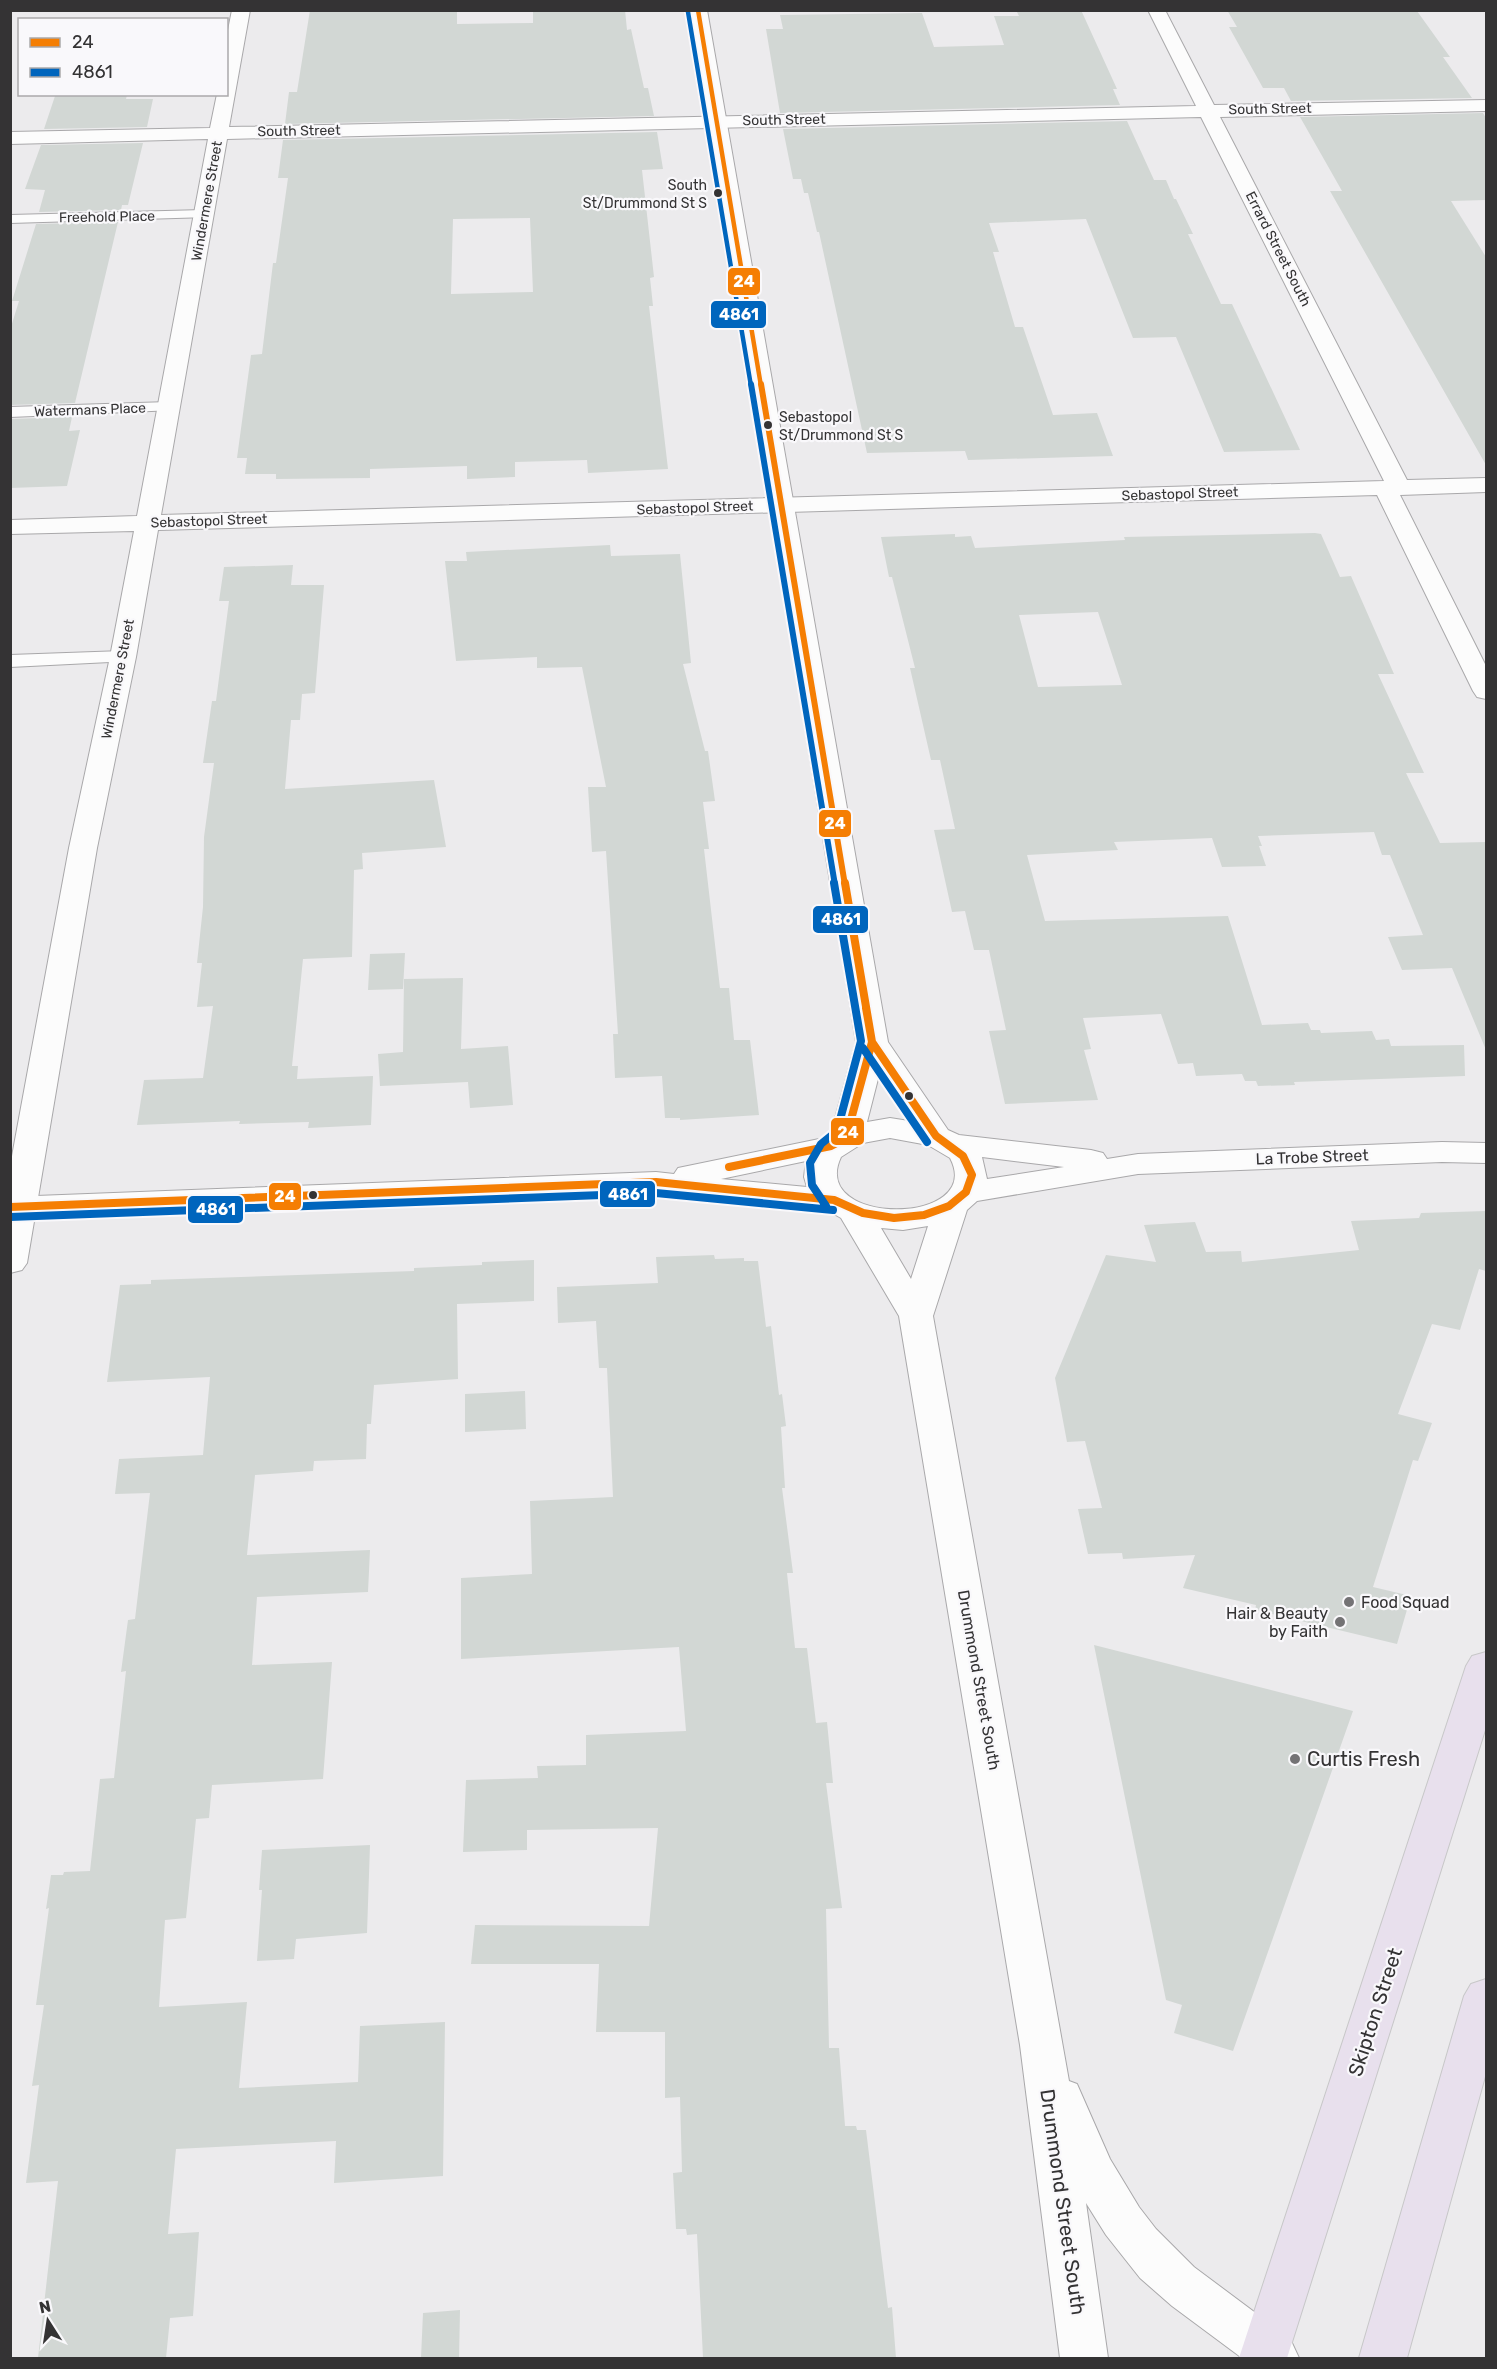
<svg xmlns="http://www.w3.org/2000/svg" width="1497" height="2369" font-family="Rubik,sans-serif">
<style>
.building{fill:#d2d7d4;fill-rule:evenodd}
.lines{fill:none;stroke-linecap:round;stroke-linejoin:round}
.lane-casing{stroke:#a9a8aa;stroke-width:2}
.street-casing{stroke:#a9a8aa;stroke-width:2}
.secondary-casing{stroke:#a9a8aa;stroke-width:2}
.highway-casing{stroke:#c7c7c8;stroke-width:2}
.lane{fill:#fcfcfc;fill-rule:evenodd}
.street{fill:#fcfcfc;fill-rule:evenodd}
.secondary{fill:#fcfcfc;fill-rule:evenodd}
.highway{fill:#e8e0ed;fill-rule:evenodd}
.bus-1-far2-casing{stroke:#f9f8fb;stroke-width:8}
.bus-1-far1-casing{stroke:#f9f8fb;stroke-width:10}
.bus-1-casing{stroke:#f9f8fb;stroke-width:12}
.bus-2-far2-casing{stroke:#f9f8fb;stroke-width:8}
.bus-2-far1-casing{stroke:#f9f8fb;stroke-width:10}
.bus-2-casing{stroke:#f9f8fb;stroke-width:12}
.bus-1-far2{stroke:#f57e03;stroke-width:4.5}
.bus-1-far1{stroke:#f57e03;stroke-width:6}
.bus-1{stroke:#f57e03;stroke-width:8}
.bus-2-far2{stroke:#0065bd;stroke-width:4.5}
.bus-2-far1{stroke:#0065bd;stroke-width:6}
.bus-2{stroke:#0065bd;stroke-width:8}
.bus-dot{fill:#343334;stroke:#f9f8fb;stroke-width:2}
.poi-dot{fill:#747375;stroke:#f9f8fb;stroke-width:2}
.labels{text-anchor:middle;dominant-baseline:central;stroke-width:4.5;stroke-linejoin:round;paint-order:stroke}
.far-street-label{font-size:14px;fill:#343334;stroke:#f9f8fb}
.bus-label{font-size:14px;fill:#343334;stroke:#f9f8fb;text-anchor:end}
.street-label{font-size:16px;fill:#343334;stroke:#f9f8fb}
.poi-label{font-size:16px;fill:#343334;stroke:#f9f8fb;text-anchor:start}
.near-poi-label{font-size:20px;fill:#343334;stroke:#f9f8fb;text-anchor:start}
.near-street-label{font-size:20px;fill:#343334;stroke:#f9f8fb}
.line-badge{stroke:#f9f8fb;stroke-width:2}
.badge-label{font-size:16px;text-anchor:middle;font-weight:bold;fill:#fff}
</style>
<rect width="100%" height="100%" fill="#ecebed"/>
<path class="building" d="M310,10H457V24L533,23V10H625L627,30L631,29L644,88H648L654,116L285,124L289,92H297Z
M1016,10H1081L1117,89H1113L1120,105L780,113L766,29H783L780,15L922,13L934,47L1004,45L994,16H1019Z
M1227,10H1286L1288,12L1417,11L1450,57H1443L1472,98L1291,101L1284,88H1263L1229,27H1237Z
M127,95L126,99H153L147,127L44,129L55,96Z
M1483,113L1486,118V200L1451,201L1486,257V465L1330,191H1342L1300,117Z
M1127,121L1154,180H1166L1174,199H1176L1193,234H1188L1221,304H1232L1300,450L1224,452L1176,337L1133,338L1086,219L989,223L999,252H993L1015,327H1023L1053,415L1097,413L1113,456L968,460L965,451L867,453L819,232H817L808,193H804L801,179H793L783,129Z
M657,132L663,169L642,170L654,277L650,278L653,306H649L668,469L588,473L587,460L515,462V477L467,479V466L370,469V478L276,479V474H245L247,458H237L251,355L262,354L273,263H276L288,178H278L283,140ZM530,218L533,292L451,294L453,219Z
M143,143L128,205H122L121,210L39,212L45,190L25,189L41,145Z
M118,222L75,403L10,405V330L19,301H12L36,224Z
M72,417L69,431L80,430L67,486L10,488V419Z
M1315,533L1321,534L1340,577L1351,576L1394,674H1378L1424,773H1406L1440,843L1486,842V1050L1452,968L1402,970L1388,937L1423,935L1390,855H1382L1374,832L1258,836L1262,846H1259L1266,866L1222,867L1212,838L1114,842L1118,850L1027,855L1045,921L1228,916L1262,1025L1308,1023L1311,1030H1320L1321,1033L1372,1031L1376,1040L1389,1039L1391,1046L1464,1045L1465,1076L1294,1082L1295,1085L1258,1086L1256,1081H1245L1242,1074L1196,1076L1193,1063L1178,1064L1161,1014L1083,1018L1091,1049L1084,1050L1098,1100L1005,1104L989,1031L1006,1030L989,950H974L965,911L952,912L934,830L955,829L940,760H931L910,668H915L892,577H889L881,537L955,534V537L971,536L975,548L1125,540L1124,537ZM1098,612L1122,685L1038,687L1019,615Z
M610,545L611,556L680,554L691,663L683,664L705,751H708L715,801L703,802L709,849H704L720,988H729L734,1040H750L759,1115L680,1120V1118H665L662,1076L615,1078L613,1034H618L606,851L592,852L588,787H606L582,667L537,668V657L456,661L445,561H467L466,552Z
M293,565L291,585H324L315,693L302,694L300,720H291L285,789L434,780L446,847L362,853L363,869L354,870L352,957L303,959L292,1066H298L297,1079L373,1076L371,1125L308,1128L309,1122L239,1124L240,1121L137,1125L144,1080L203,1078L213,1006L197,1007L202,963H197L203,907L204,837L214,763H203L212,701H216L229,601H219L224,567Z
M405,953L403,989L368,990L370,954Z
M463,978L461,1049L508,1046L513,1105L470,1108L468,1082L380,1086L378,1054L403,1052L404,979Z
M1486,1211V1271L1479,1269L1460,1330L1432,1324L1398,1414L1432,1423L1418,1461L1413,1460L1373,1587L1411,1596L1397,1644L1255,1610L1256,1605L1183,1588L1195,1555L1123,1559L1122,1553L1088,1554L1078,1509L1102,1508L1085,1441L1067,1442L1055,1378L1106,1255L1156,1262L1144,1225L1195,1222L1206,1252L1241,1251L1242,1262L1359,1250L1351,1221L1419,1218L1421,1213Z
M714,1255L715,1259L744,1258V1261H758L766,1327L771,1326L779,1395L782,1394L786,1426L781,1427L785,1488H782L793,1573H787L795,1648H807L816,1723L827,1722L833,1783H826L842,1908L826,1909L829,2048H839L845,2126H856L857,2130H866L888,2308L892,2307L896,2358H703L697,2234L687,2235L686,2229H676L673,2173L682,2172L680,2097L665,2098V2032H596L599,1964H471L475,1925L649,1926L658,1828L527,1830V1850L463,1852L466,1780L538,1778L537,1766L586,1765V1735L686,1731L679,1647L461,1659V1578L532,1574L530,1501L613,1497L607,1368H599L596,1321L558,1323L557,1287L658,1283L656,1257Z
M534,1260V1301L457,1304L458,1379L374,1385L371,1424H367L366,1459L314,1461L313,1471L255,1475L247,1555L370,1550L368,1592L257,1597L252,1665L332,1662L323,1779L212,1785L209,1818L196,1819L186,1918L165,1920L159,2007L247,2002L239,2088L358,2082L360,2026L445,2022L443,2176L334,2183L336,2141L176,2149L168,2234L199,2232L193,2316L170,2318L166,2358H38L58,2181L26,2183L39,2085L32,2086L44,2005H36L49,1908L46,1909L51,1875H63L64,1872L90,1871L100,1779L114,1778L126,1671L121,1672L128,1620L135,1619L150,1493L115,1494L119,1459L203,1455L210,1377L107,1382L120,1285L151,1284V1280L414,1271V1268L482,1265V1262Z
M525,1391L526,1429L465,1432V1394Z
M1094,1645L1353,1711L1233,2051L1174,2033L1182,2005L1166,2000Z
M370,1845L367,1933L296,1939L294,1959L257,1961L262,1890H259L262,1850Z
M460,2310L459,2358H421L423,2313Z"/>
<g class="lines">
<g class="lane-casing">
<path id="lane" d="M204,210L211,214L209,217L10,223V215Z
M169,402L175,404L177,407L175,410L10,417V407Z
M123,651L130,653L132,657L130,661L10,667V655Z"/>
</g>
<g class="street-casing">
<path id="street" d="M232,10H250L229,127L1196,106L1148,10H1165L1214,105L1486,100V111L1220,117L1407,480L1486,478V492L1400,495L1486,666V699L1477,697L1473,691L1377,495L158,530L136,657L97,848L27,1263L22,1270L10,1273V1167L69,848L110,657L134,531L10,534V520L137,516L208,139L10,144V132L210,128L217,94H226V40ZM1201,117L1384,481L161,515L227,139Z"/>
</g>
<g class="secondary-casing">
<path id="secondary" d="M689,10H707L888,1042L948,1130L959,1135L1091,1150L1103,1153L1107,1159L1138,1154L1442,1142L1486,1143V1163L1442,1162L1138,1174L977,1201L967,1210L933,1316L1069,2081L1077,2084L1110,2159L1139,2207L1156,2229L1194,2267L1281,2332L1292,2343L1299,2358H1242L1172,2306L1140,2278L1106,2235L1086,2203L1108,2358H1060L1020,2045L899,1316L841,1218L825,1209L656,1192L10,1217V1197L656,1172L674,1174L678,1168L824,1138L831,1133L856,1042ZM879,1075L909,1121L890,1118L867,1122ZM890,1138L928,1145L950,1158C986,1226 808,1227 841,1157L863,1143ZM982,1157L1064,1167L987,1179ZM806,1161L804,1177L807,1187L721,1179ZM928,1226L911,1279L881,1228L903,1230Z"/>
</g>
<g class="highway-casing">
<path id="highway" d="M1486,1652V1727L1287,2358H1239L1466,1666L1472,1656Z
M1486,1979V2073L1407,2358H1359L1464,1996L1471,1984Z"/>
</g>
<use href="#lane" class="lane"/>
<use href="#street" class="street"/>
<use href="#secondary" class="secondary"/>
<use href="#highway" class="highway"/>
<g class="bus-1-far2-casing">
<path id="bus-1-far2" d="M698,10L761,386"/>
</g>
<g class="bus-1-far1-casing">
<path id="bus-1-far1" d="M761,384L845,885"/>
</g>
<g class="bus-1-casing">
<path id="bus-1" d="M729,1167L831,1146L846,1138L872,1042L866,1008
M10,1207L656,1182L834,1200L863,1213L894,1218L924,1215L949,1206L966,1192L972,1175L963,1156L936,1136L872,1042L845,883"/>
</g>
<g class="bus-2-far2-casing">
<path id="bus-2-far2" d="M688,12L751,386"/>
</g>
<g class="bus-2-far1-casing">
<path id="bus-2-far1" d="M751,384L835,885"/>
</g>
<g class="bus-2-casing">
<path id="bus-2" d="M863,1048L927,1142
M826,1206L812,1185L810,1163L821,1144L837,1131L861,1041L834,883
M10,1217L656,1193L833,1210"/>
</g>
<use href="#bus-1-far2" class="bus-1-far2"/>
<use href="#bus-1-far1" class="bus-1-far1"/>
<use href="#bus-1" class="bus-1"/>
<use href="#bus-2-far2" class="bus-2-far2"/>
<use href="#bus-2-far1" class="bus-2-far1"/>
<use href="#bus-2" class="bus-2"/>
</g>
<g class="bus-dot">
<circle cx="718" cy="193" r="5"/>
<circle cx="768" cy="425" r="5"/>
<circle cx="909" cy="1096" r="5"/>
<circle cx="313" cy="1195" r="5"/>
</g>
<g class="poi-dot">
<circle cx="1349" cy="1602" r="6"/>
<circle cx="1340" cy="1622" r="6"/>
<circle cx="1295" cy="1759" r="6"/>
</g>
<g class="labels">
<g class="far-street-label">
<text transform="translate(1270 109) rotate(-1)">South Street</text>
<text transform="translate(784 120) rotate(-1)">South Street</text>
<text transform="translate(299 131) rotate(-1)">South Street</text>
<text transform="translate(207 201) rotate(-80)">Windermere Street</text>
<text transform="translate(107 217) rotate(-1)">Freehold Place</text>
<text transform="translate(1278 249) rotate(63)">Errard Street South</text>
<text transform="translate(90 410) rotate(-2)">Watermans Place</text>
<text transform="translate(1180 494) rotate(-2)">Sebastopol Street</text>
<text transform="translate(695 508) rotate(-2)">Sebastopol Street</text>
<text transform="translate(209 521) rotate(-2)">Sebastopol Street</text>
<text transform="translate(118 679) rotate(-79)">Windermere Street</text>
</g>
<g class="bus-label">
<text x="707" y="185">South<tspan x="707" dy="18">St/Drummond St S</tspan></text>
<text x="779" y="417" text-anchor="start">Sebastopol<tspan x="779" dy="18">St/Drummond St S</tspan></text>
</g>
<g class="street-label">
<text transform="translate(1312 1157) rotate(-2)">La Trobe Street</text>
<text transform="translate(979 1680) rotate(80)">Drummond Street South</text>
</g>
<g class="poi-label">
<text x="1361" y="1602">Food Squad</text>
<text x="1328" y="1613" text-anchor="end">Hair &amp; Beauty<tspan x="1328" dy="18">by Faith</tspan></text>
</g>
<g class="near-poi-label">
<text x="1307" y="1759">Curtis Fresh</text>
</g>
<g class="near-street-label">
<text transform="translate(1375 2012) rotate(-72)">Skipton Street</text>
<text transform="translate(1063 2202) rotate(82)">Drummond Street South</text>
</g>
</g>
<g class="line-badge">
<rect x="727" y="267" width="34" height="29" rx="6" fill="#f57e03"/>
<rect x="710" y="300" width="57" height="29" rx="6" fill="#0065bd"/>
<rect x="818" y="809" width="34" height="29" rx="6" fill="#f57e03"/>
<rect x="812" y="905" width="57" height="29" rx="6" fill="#0065bd"/>
<rect x="830" y="1117" width="35" height="29" rx="6" fill="#f57e03"/>
<rect x="599" y="1180" width="57" height="28" rx="6" fill="#0065bd"/>
<rect x="268" y="1182" width="34" height="29" rx="6" fill="#f57e03"/>
<rect x="187" y="1195" width="57" height="29" rx="6" fill="#0065bd"/>
</g>
<g class="badge-label">
<text x="744" y="287">24</text>
<text x="739" y="320">4861</text>
<text x="835" y="829">24</text>
<text x="841" y="925">4861</text>
<text x="848" y="1138">24</text>
<text x="628" y="1200">4861</text>
<text x="285" y="1202">24</text>
<text x="216" y="1215">4861</text>
</g>
<rect width="1497" height="2369" fill="none" stroke="#343334" stroke-width="24"/>
<rect x="18" y="18" width="210" height="78" fill="#f9f8fb" stroke="#aaa9ab" stroke-width="1.5"/>
<rect x="30" y="38" width="30" height="9" fill="#f57e03" stroke="#aaa9ab" stroke-width="1.5"/>
<text x="72" y="48" font-size="18" fill="#343334">24</text>
<rect x="30" y="68" width="30" height="9" fill="#0065bd" stroke="#aaa9ab" stroke-width="1.5"/>
<text x="72" y="78" font-size="18" fill="#343334">4861</text>
<g transform="translate(48 2321) rotate(348)" stroke="#f9f8fb" stroke-width="4.5" paint-order="stroke">
<path d="M0-4.5L10 22L0 15L-10 22Z" fill="#343334"/>
<text y="-9" font-size="16" font-weight="bold" text-anchor="middle" fill="#343334">N</text>
</g>
</svg>
